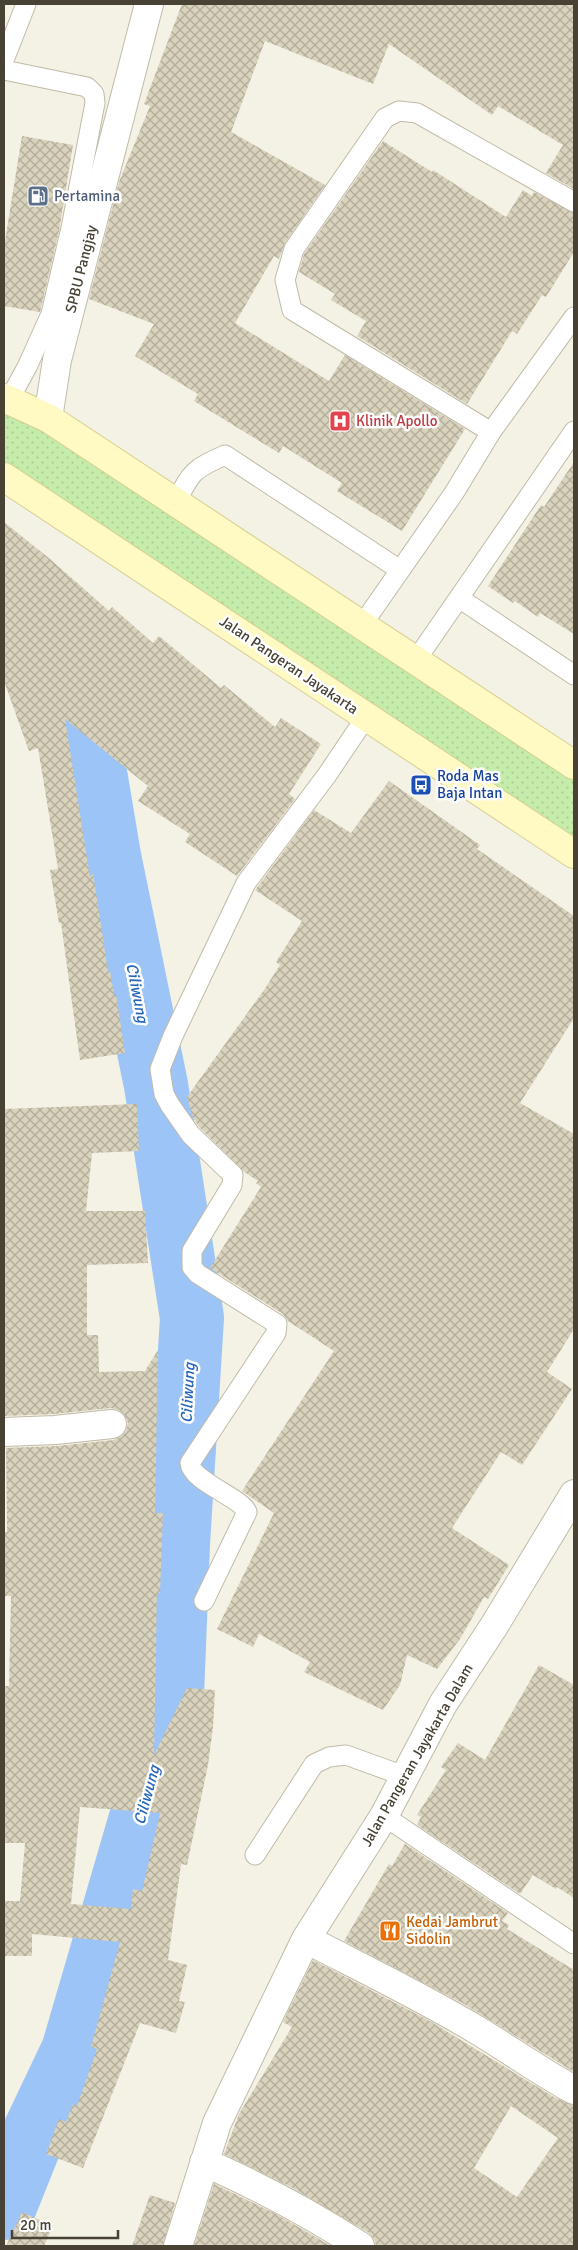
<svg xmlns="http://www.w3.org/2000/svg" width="578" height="2250" font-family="Signika,sans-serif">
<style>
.grass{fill:url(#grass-dots)}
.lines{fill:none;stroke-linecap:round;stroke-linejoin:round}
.river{stroke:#9cc4f6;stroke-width:64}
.building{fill:url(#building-cross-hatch);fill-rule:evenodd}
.lane-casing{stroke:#c0bba7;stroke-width:21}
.street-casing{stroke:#c0bba7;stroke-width:30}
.secondary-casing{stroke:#d7cf91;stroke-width:30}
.lane{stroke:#fff;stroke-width:19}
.street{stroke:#fff;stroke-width:28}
.secondary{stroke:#fff9c4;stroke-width:28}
.labels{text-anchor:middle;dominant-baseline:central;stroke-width:5;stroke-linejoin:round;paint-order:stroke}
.service-label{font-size:15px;fill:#4e5e75;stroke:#fff;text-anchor:start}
.street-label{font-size:15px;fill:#474234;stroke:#fff}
.health-label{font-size:15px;fill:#be3a42;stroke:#fff;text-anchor:start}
.transit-label{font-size:15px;fill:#164399;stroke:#fff;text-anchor:start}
.food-label{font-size:15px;fill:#c56008;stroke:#fff;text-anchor:start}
.water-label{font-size:16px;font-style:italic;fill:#2566bb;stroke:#fff}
</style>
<defs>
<pattern id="grass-dots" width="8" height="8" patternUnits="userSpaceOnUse" patternTransform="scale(1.25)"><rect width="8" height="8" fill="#c5ecaa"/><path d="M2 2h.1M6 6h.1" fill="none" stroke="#abcc93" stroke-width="1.8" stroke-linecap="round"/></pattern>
<pattern id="building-cross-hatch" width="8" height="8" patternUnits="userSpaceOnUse" patternTransform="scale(1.25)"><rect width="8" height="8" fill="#d9d2bc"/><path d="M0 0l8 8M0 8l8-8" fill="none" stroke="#b2ac9a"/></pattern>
</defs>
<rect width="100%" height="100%" fill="#f4f1e5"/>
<path class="grass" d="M4,398L574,765V854L4,476Z"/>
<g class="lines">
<path class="river" d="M4,584L26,605L47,648L85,713L109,856L156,1085L192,1318L178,1544L172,1696L146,1801L73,2051L34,2133L4,2208"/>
</g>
<path class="building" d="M182,4H574V189L546,173L563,145L498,106L492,115L389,44L373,84L265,41L231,132L325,185L285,243L279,259L274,256L235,323L329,381L345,355L465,429L402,531L337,491L342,483L283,446L279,453L194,401L198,394L135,356L154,324L89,299L119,182L150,106L144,104Z
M22,136L73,145L59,231L40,312L4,306V247Z
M383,141L432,172L433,170L506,217L523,190L532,196L534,192L574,213V252L546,297L542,295L517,334L512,331L467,404L357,336L366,321L331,300L335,294L299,272L304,254Z
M574,462V634L540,613L538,617L515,601L513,603L488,586L541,505L544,507Z
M4,522L50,559L109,611L112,607L153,643L159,636L221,688L224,685L275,727L281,718L321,744L289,794L295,799L237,876L185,842L190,834L138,801L148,786L65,719L90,877L93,873L108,971H110L114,995L116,994L125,1053L80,1060L61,923H59L50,870L58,869L38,748L29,751L4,681Z
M389,781L480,845L477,849L574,916V1018L520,1103L574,1134V1329L547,1372L572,1389L522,1465L501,1452L452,1528L509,1565L488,1599L484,1597L460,1639L437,1669L407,1655L400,1685L383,1710L304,1672L310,1662L259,1634L253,1647L217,1629L274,1513L242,1491L334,1351L288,1321L283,1314L210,1268L261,1187L256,1183L258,1181L243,1171L200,1128L193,1118L187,1097L264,990L280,965L276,962L302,921L255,890L256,889L314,810L351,833Z
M137,1104L139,1151L92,1153L86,1211H145L148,1263L87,1265V1335H98L99,1372L145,1371L158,1350L155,1513H163L160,1593H157L154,1755L187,1688L215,1690L213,1727L208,1765L187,1865L181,1864L168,1960L187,1965L179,2001L185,2002L176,2033L140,2023L83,2168L46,2154L59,2119L66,2122L73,2104L77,2106L97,2049L91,2047L120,1942L32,1934V1956H4V1901H20L25,1843H4V1686H9L11,1596H4V1532H7L6,1448L57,1446L114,1440L122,1436L126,1431L128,1423L124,1414L119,1410L111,1408L54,1414L4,1416V1109ZM80,1807L160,1813L142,1891L133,1889L131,1909L71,1904Z
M539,1665L574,1685V1898L557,1887L556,1889L533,1875L520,1894L417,1825L421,1817L417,1815L446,1770L441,1767L458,1743L485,1760Z
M405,1844L508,1913L502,1921L509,1925L507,1929L574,1970V2072L464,2004L344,1941L389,1864L392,1866Z
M313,1960L428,2020L554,2097L574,2106V2246H376L374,2239L369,2233L349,2221L291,2187L224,2154L239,2114L292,2027L283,2022ZM511,2106L558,2138L517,2197L474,2168Z
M214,2184L276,2214L331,2246H194Z
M150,2195L175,2203L163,2246H132Z
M22,2212L53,2226L44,2246H6Z"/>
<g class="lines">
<g class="lane-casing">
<path id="lane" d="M4,60L26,4
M4,70L87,87L94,94L95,103L71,228L51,314L27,367L9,400
M491,432L292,310L285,280L294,249L385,118L399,111L417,113L574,202
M176,503C191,471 194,469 225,455L400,570
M459,598L574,675
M362,625L454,493L491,432L574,317
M416,660L574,431
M204,1601L247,1512C242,1498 191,1481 190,1463L276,1333L277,1324L198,1274L192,1267V1251L232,1185L233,1175L191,1135L170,1105L164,1094L160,1069L173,1036L246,883L327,775L366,717
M384,1816L574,1944
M255,1855L314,1764L329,1757L346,1755L404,1776"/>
</g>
<g class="street-casing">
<path id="street" d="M48,418L57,360L149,4
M4,1432L55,1430L112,1424
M306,1939C364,1969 422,1997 477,2030C510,2050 541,2072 574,2090
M204,2162C258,2186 310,2213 360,2246
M178,2246L217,2123L306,1939L384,1816L443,1704L494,1626L574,1494"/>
</g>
<g class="secondary-casing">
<path id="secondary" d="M4,398L48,418L574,765
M4,477L574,854"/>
</g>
<use href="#lane" class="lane"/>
<use href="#street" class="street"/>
<use href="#secondary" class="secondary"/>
</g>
<defs>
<g id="fuel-square" transform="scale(1.125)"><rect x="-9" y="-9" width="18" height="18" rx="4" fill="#5c6f8a" stroke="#fff"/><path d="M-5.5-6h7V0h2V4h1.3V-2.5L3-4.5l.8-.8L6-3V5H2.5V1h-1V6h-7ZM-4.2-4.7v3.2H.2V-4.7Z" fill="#fff"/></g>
<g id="hospital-square" transform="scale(1.125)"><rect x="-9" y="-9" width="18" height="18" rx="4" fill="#e0444e" stroke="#fff"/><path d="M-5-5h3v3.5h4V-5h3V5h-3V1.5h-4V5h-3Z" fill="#fff"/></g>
<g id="bus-square" transform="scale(1.125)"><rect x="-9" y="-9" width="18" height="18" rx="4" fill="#1a4fb4" stroke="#fff"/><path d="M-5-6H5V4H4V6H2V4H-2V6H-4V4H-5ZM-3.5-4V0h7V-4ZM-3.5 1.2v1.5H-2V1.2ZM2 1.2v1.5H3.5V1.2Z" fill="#fff"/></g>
<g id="restaurant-square" transform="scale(1.125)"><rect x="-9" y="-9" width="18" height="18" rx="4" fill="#e8710a" stroke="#fff"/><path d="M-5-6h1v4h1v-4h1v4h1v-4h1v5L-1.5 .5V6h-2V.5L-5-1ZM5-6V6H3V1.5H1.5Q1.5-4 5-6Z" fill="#fff"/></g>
</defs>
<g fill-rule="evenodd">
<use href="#fuel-square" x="38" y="196"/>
<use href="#hospital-square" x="340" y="421"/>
<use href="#bus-square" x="421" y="785"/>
<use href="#restaurant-square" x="390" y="1931"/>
</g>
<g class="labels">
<g class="service-label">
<text x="54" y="196">Pertamina</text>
</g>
<g class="street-label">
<text transform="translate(81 269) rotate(-76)">SPBU Pangjay</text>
<text transform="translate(289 665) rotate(34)">Jalan Pangeran Jayakarta</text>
<text transform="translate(417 1755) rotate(-60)">Jalan Pangeran Jayakarta Dalam</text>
</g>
<g class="health-label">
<text x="356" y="421">Klinik Apollo</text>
</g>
<g class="transit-label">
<text x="437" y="776">Roda Mas<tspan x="437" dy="17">Baja Intan</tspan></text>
</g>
<g class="food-label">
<text x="406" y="1922">Kedai Jambrut<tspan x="406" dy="17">Sidolin</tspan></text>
</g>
<g class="water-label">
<text transform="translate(137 993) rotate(79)">Ciliwung</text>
<text transform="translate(188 1393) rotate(-87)">Ciliwung</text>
<text transform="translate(147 1795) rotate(-75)">Ciliwung</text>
</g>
</g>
<rect width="578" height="2250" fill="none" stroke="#474234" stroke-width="10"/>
<path d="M12 2230v8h106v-8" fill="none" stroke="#474234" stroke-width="2.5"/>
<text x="20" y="2230" font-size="15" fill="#474234" stroke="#ffffff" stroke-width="4" paint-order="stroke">20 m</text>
</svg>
